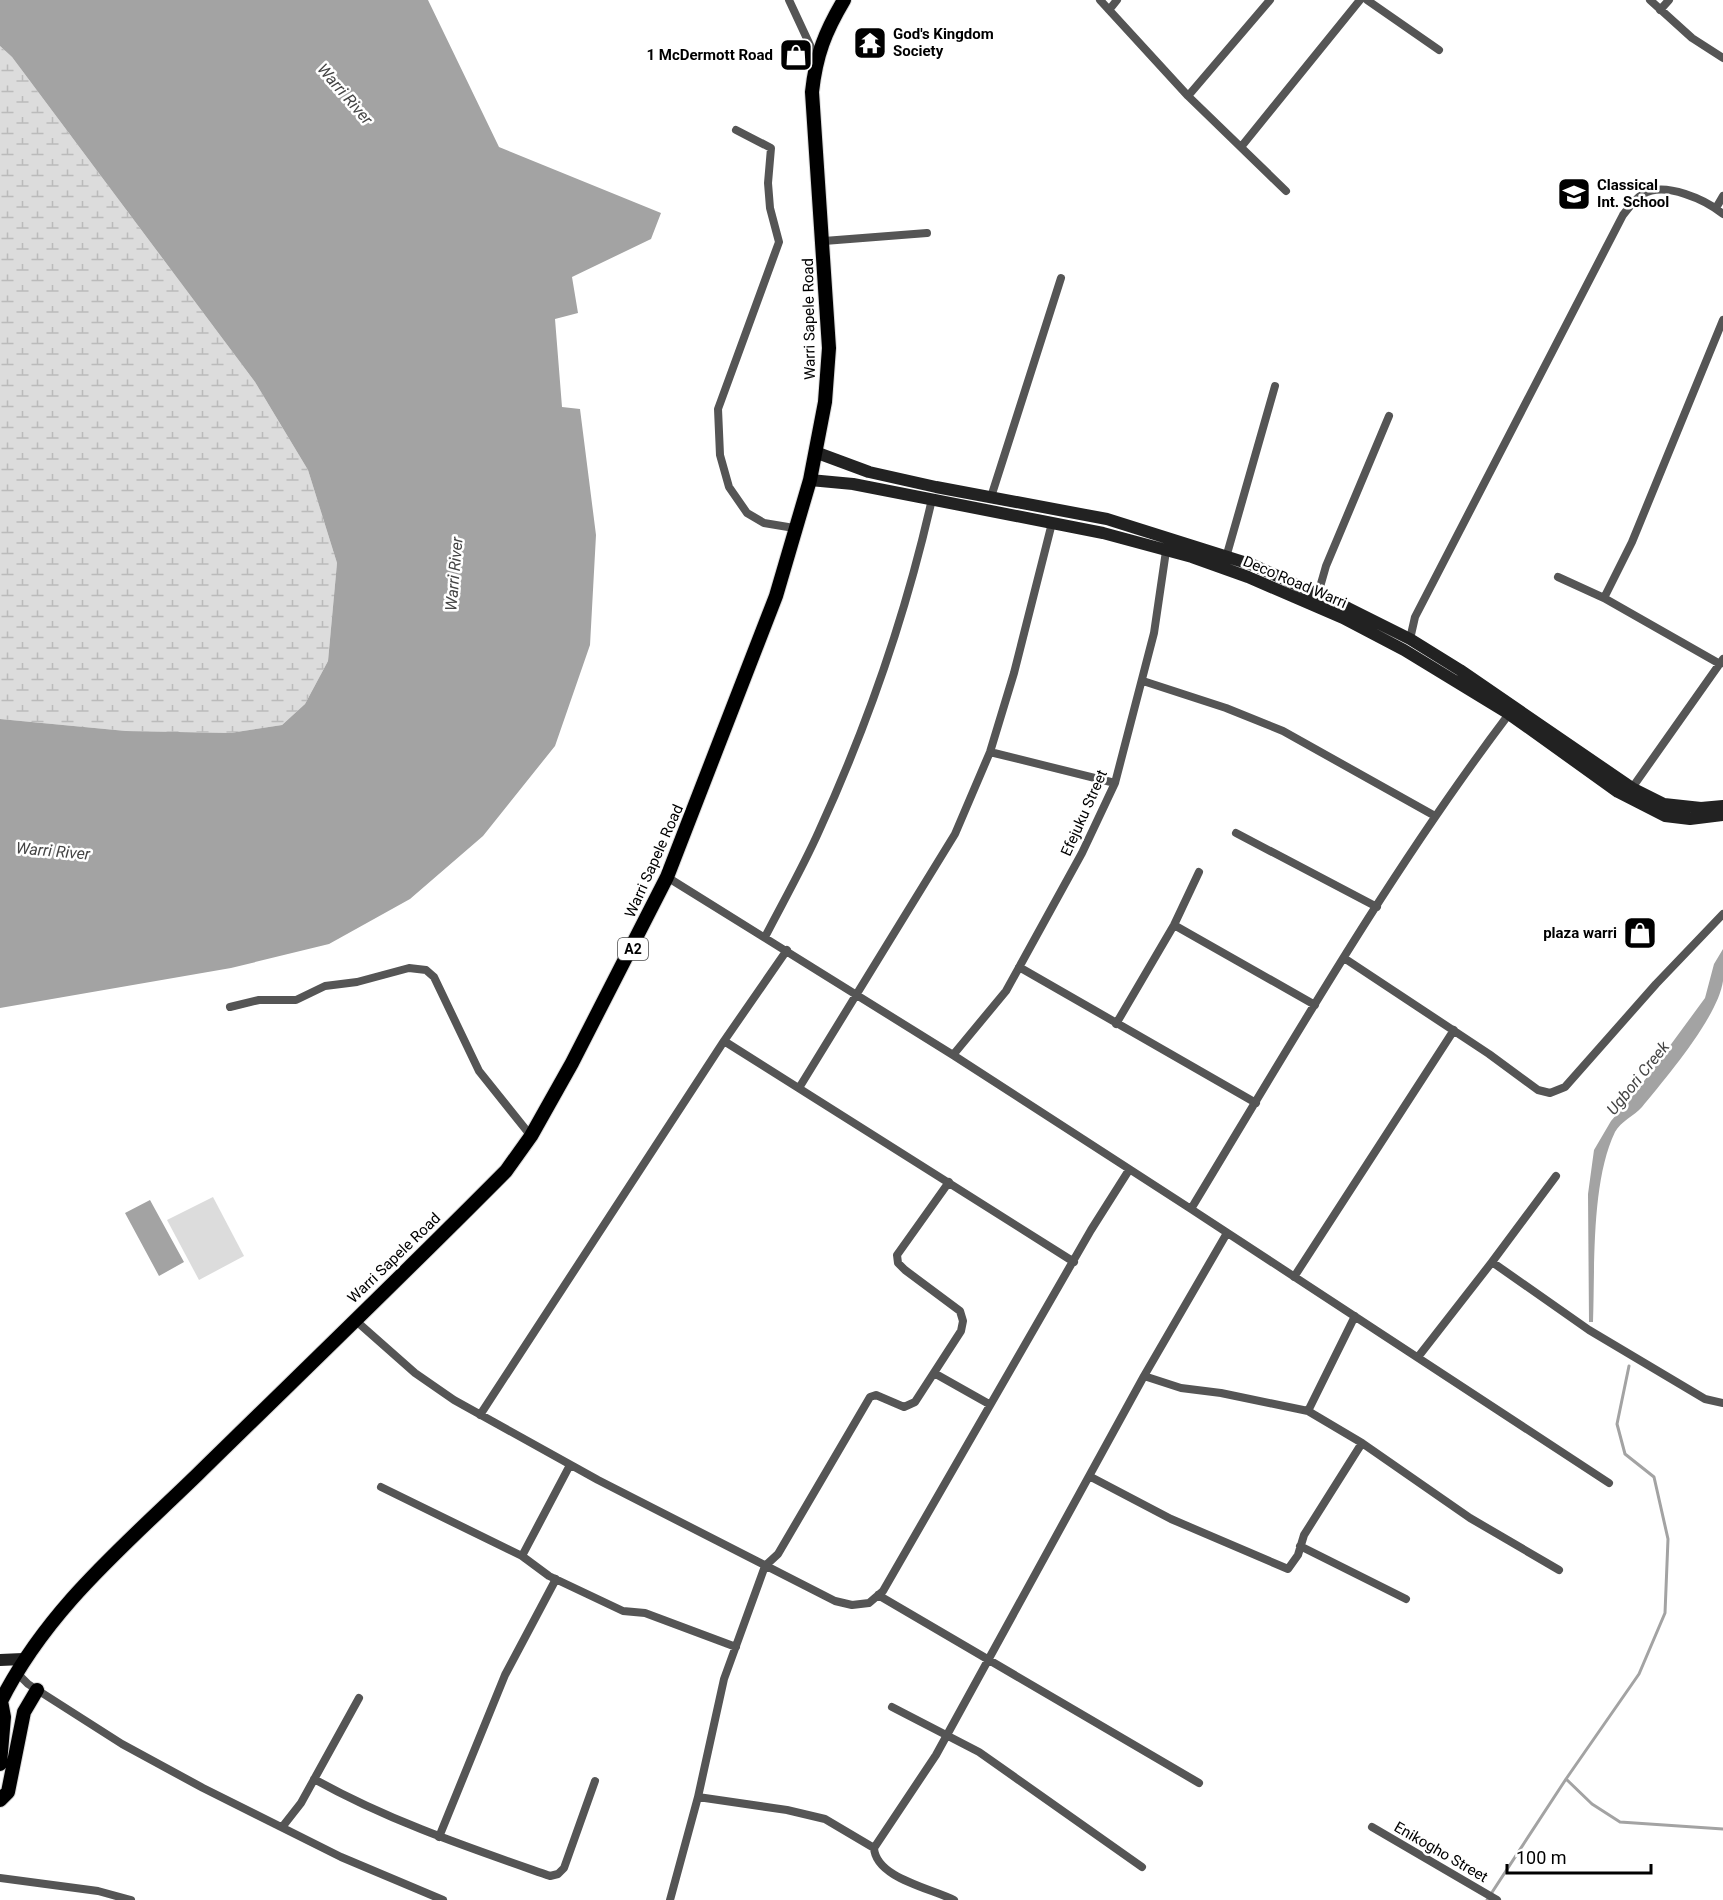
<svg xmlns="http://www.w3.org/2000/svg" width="1723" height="1900" font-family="Roboto,sans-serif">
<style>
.green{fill:#dcdcdc}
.wetland{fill:url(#wetland-marsh)}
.water{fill:#a3a3a3}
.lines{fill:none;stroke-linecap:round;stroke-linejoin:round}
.stream{stroke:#a3a3a3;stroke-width:3}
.trunk-casing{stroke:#dbdbdb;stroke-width:16}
.minor{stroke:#555;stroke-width:8}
.secondary{stroke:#222;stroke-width:12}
.trunk{stroke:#000;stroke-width:14}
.labels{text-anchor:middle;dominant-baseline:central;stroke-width:5;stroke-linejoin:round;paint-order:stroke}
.shield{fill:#fff;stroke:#4c4c4c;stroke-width:1.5}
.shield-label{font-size:14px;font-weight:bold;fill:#000}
.poi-label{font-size:15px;font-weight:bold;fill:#000;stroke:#fff;text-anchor:start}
.street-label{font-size:15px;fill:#000;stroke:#fff}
.water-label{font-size:16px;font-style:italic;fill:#444;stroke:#fff}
</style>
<defs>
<pattern id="wetland-marsh" width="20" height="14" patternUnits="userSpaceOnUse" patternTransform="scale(1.5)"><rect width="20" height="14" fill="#dcdcdc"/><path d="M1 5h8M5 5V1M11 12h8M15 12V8" fill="none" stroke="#bbb"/></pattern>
</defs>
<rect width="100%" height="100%" fill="#fff"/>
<path class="green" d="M213,1197L244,1256L199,1280L167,1220Z"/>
<path class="wetland" d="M0,46L12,57L255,382L308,470L337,563L328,661L305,704L282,725L230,733L126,731L0,719Z"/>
<path class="water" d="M0,0H428L499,147L661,213L651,239L572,277L578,313L555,319L562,407L580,409L596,535L590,645L555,746L483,836L410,899L329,944L231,968L0,1008V719L126,731L230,733L282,725L305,704L328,661L337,563L308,470L255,382L12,57L0,46Z
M1723,949C1723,960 1723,971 1723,981C1718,1017 1665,1079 1642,1107C1634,1116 1621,1121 1615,1132C1591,1182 1595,1266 1593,1322H1589L1588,1194L1594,1150L1611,1121L1636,1092L1705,998L1714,964Z
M150,1200L184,1262L159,1276L125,1213Z"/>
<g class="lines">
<path class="stream" d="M1566,1779L1592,1804L1620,1822L1723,1829
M1487,1900L1566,1779L1639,1674L1665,1613L1668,1539L1654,1477L1625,1454L1617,1424L1629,1366"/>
<g class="trunk-casing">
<path id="trunk" d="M0,1703C47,1609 124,1546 198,1474C301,1373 405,1273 506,1171L531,1136L572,1063L667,877L776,596L810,480L825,402L829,348L812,92C816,55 825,32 844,0
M0,1764L4,1717L1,1701
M0,1800L8,1792L24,1712L37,1690"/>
</g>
<path class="minor" d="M789,0L816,58
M1100,0L1188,96L1286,191
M1367,0L1439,50
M1650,0L1692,38L1723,58
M1109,10L1117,0
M1660,10L1669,0
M1188,96L1270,0
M736,130L771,148L768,183L770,208L779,242L718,409L720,455L729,487L747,513L764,523L794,528
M1241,147L1360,0
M1716,208L1723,196
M824,241L927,233
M991,497L1061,278
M1225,561L1275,386
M1558,577L1604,598
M1318,594L1326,566L1389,416
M1410,639L1415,617L1623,215C1629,207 1635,199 1643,194C1665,181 1706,200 1723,214
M1720,664L1604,598L1632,542L1723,320
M1143,681L1226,708L1283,731L1435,816
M1509,714C1391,870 1292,1042 1191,1209L1609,1483
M990,752L1115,783
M1632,788L1723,659
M1236,833L1377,907
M667,877L953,1055L1191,1209
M1174,925L1315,1005
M765,937C783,902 803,867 819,831C868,724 906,614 932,499
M787,950L724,1041L1074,1262
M1344,958L1489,1054L1538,1090L1550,1093L1565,1087L1656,984L1723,914
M1019,967L1256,1103
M230,1007L259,1000H296L325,986L357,982L409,968L426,970L434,977L479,1071L531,1136
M1116,1024L1174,925L1199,872
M953,1055L1006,991L1082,853L1115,783L1154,633L1166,551
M799,1088L955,834L990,752L1014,673L1052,523
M1492,1262L1556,1176
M1294,1277L1454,1030
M355,1320L415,1373L454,1400L598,1480L835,1601L852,1605L869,1603L883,1591L1091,1230L1129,1170
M1418,1357L1492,1262L1589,1330L1705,1399L1723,1403
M934,1373L989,1404
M1144,1376L1181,1388L1221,1393L1308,1411L1362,1443L1470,1518L1559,1570
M1308,1411L1355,1316
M480,1415L724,1041
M1089,1476L1171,1519L1288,1569L1298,1555L1304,1535L1362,1443
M381,1487L522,1556L570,1465
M1300,1546L1406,1599
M522,1556L549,1576L623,1611L645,1613L736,1647
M878,1595L1199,1783
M16,1672L28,1684L122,1744L203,1788L341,1857L443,1900
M892,1707L979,1752L1142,1867
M314,1779C389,1821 470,1848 550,1876L558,1874L564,1868L595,1781
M698,1797L787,1810L825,1819L874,1848C876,1878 930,1888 954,1900
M283,1826L301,1803L359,1698
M1372,1827L1497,1900
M439,1837L505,1675L556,1579
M874,1848L936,1755L1144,1376L1227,1233
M0,1878L98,1891L131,1900
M670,1900L698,1797L724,1679L765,1566L778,1554L870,1397L876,1395L904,1407L915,1402L961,1331L963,1321L960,1311L905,1270L898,1263L897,1255L949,1182"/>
<path class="secondary" d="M815,452L869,472L936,487L1107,519L1253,565L1348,608L1410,639L1460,670L1632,788L1664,804L1701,808L1723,806
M810,480L853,484L1103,533L1192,557L1248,577L1343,618L1404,650L1509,714L1618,792L1665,816L1690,819L1723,815
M0,1660L23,1659"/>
<use href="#trunk" class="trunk"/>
</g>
<defs>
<g id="temple-square" transform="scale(1.725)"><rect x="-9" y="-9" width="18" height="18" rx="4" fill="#000" stroke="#fff"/><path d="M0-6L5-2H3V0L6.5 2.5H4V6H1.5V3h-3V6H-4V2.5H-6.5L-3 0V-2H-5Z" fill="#fff"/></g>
<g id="shop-square" transform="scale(1.725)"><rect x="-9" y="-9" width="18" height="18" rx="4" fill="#000" stroke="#fff"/><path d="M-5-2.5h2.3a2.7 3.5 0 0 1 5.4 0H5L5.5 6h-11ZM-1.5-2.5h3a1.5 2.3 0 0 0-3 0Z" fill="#fff"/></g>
<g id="university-square" transform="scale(1.725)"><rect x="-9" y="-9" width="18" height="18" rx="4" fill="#000" stroke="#fff"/><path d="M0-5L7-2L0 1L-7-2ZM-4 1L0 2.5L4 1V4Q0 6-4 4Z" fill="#fff"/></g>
</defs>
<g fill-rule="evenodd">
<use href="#temple-square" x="870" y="43"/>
<use href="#shop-square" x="796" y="55"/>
<use href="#university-square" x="1574" y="194"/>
<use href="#shop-square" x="1640" y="933"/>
</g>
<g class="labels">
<rect class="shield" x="618" y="938" width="30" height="22" rx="4.5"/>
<g class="shield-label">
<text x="633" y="949">A2</text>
</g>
<g class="poi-label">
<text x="893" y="34">God's Kingdom<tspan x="893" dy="17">Society</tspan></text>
<text x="773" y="55" text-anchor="end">1 McDermott Road</text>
<text x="1597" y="185">Classical<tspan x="1597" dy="17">Int. School</tspan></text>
<text x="1617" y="933" text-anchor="end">plaza warri</text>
</g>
<g class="street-label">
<text transform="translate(809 319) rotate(-91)">Warri Sapele Road</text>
<text transform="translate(1295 582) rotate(23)">Deco Road Warri</text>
<text transform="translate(1084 813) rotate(-66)">Efejuku Street</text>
<text transform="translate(654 861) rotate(-66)">Warri Sapele Road</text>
<text transform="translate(394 1258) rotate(-44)">Warri Sapele Road</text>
<text transform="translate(1441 1852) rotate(30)">Enikogho Street</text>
</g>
<g class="water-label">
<text transform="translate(345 94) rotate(49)">Warri River</text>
<text transform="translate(454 574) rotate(-85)">Warri River</text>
<text transform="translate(53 851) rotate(5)">Warri River</text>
<text transform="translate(1638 1078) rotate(-51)">Ugbori Creek</text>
</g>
</g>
<path d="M1507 1864v9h144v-9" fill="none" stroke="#000000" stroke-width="3"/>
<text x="1516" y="1864" font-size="18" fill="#000000" stroke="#ffffff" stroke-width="4.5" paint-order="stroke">100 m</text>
</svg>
